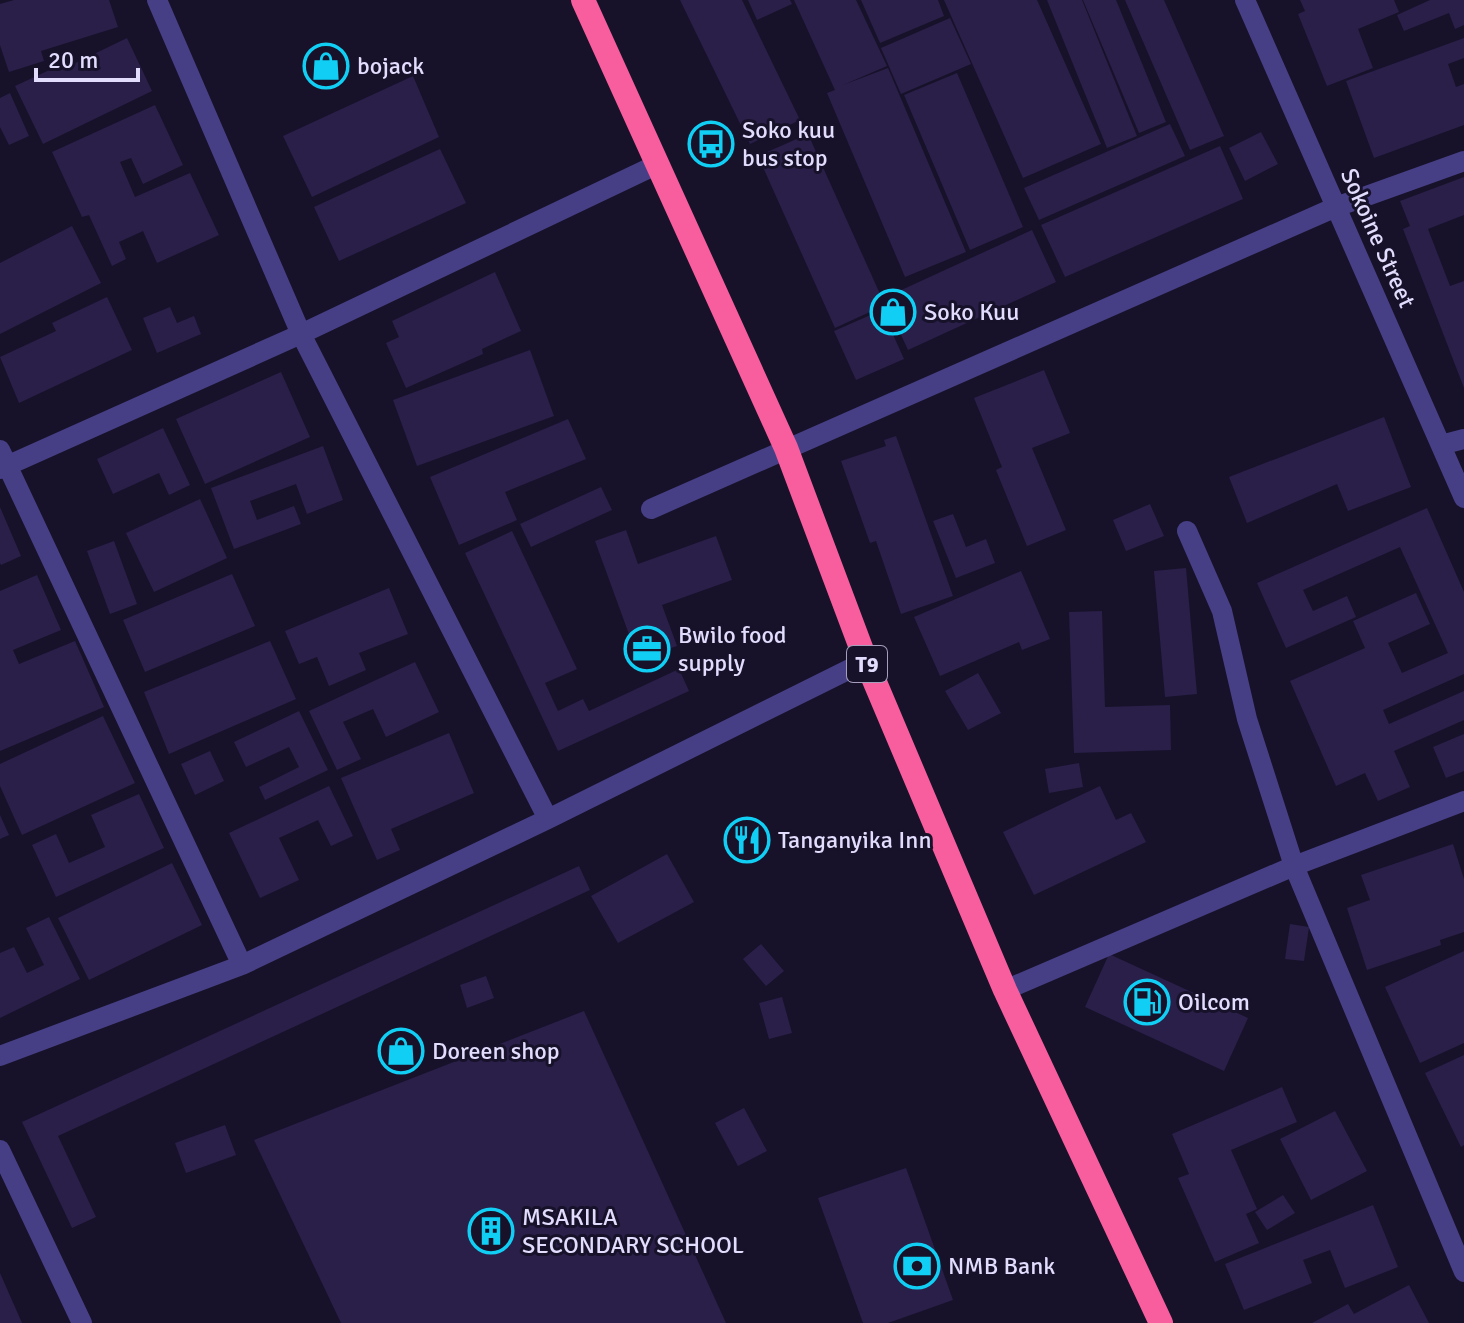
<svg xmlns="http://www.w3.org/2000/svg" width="1464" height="1323" font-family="Signika,sans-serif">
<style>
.building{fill:#2a1f49}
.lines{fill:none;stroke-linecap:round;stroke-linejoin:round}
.minor{stroke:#463f86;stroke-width:20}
.highway{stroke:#f85d9d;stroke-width:24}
.labels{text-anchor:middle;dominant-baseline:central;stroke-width:6;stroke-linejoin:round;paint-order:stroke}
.shield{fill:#171229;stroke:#a59fbd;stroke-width:2}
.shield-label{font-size:22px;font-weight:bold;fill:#e2dcfd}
.poi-label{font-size:24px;fill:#e2dcfd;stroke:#171229;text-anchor:start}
.street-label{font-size:24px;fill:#e2dcfd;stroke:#171229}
</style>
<rect width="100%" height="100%" fill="#171229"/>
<path class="building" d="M14,0H109L118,27L41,51L44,61L9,72L0,45V4Z
M680,0H742L800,120L750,144Z
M748,0H790L792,4L757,20Z
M794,0H856L887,66L843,85L888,68L966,252L905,277L827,93L835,90Z
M861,0H938L944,16L880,43Z
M944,0H1037L1101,144L1023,178Z
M1047,0H1082L1137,136L1107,148Z
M1083,0H1116L1166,122L1139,133Z
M1125,0H1164L1224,136L1190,150Z
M1300,0H1394L1399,12L1358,29L1373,68L1327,86L1298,14L1305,11Z
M1430,0H1464V25L1455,29L1449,13L1404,31L1397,15Z
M950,18L971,64L901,94L881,48Z
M127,38L152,91L43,144L15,86L56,67L59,71Z
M1464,38V58L1448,64L1456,87L1464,84V125L1374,158L1346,81Z
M957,73L1023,227L970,250L904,95Z
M413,76L439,137L312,197L283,136Z
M10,93L29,136L9,145L0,127V98Z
M155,105L183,165L143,184L131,158L120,162L135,197L190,173L219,235L157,263L143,231L119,242L126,259L112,266L89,215L82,217L52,152Z
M1170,124L1185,156L1039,220L1024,188Z
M1261,132L1278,164L1245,181L1229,148Z
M808,134L885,305L835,328L758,156Z
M1220,146L1243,199L1065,277L1041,225Z
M440,149L466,203L339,261L314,207Z
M1464,177V215L1428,229L1450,286L1464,281V388L1403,229L1410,226L1400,201Z
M72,226L101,283L0,334V263Z
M1032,230L1056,282L908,350L884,298Z
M495,272L521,331L482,349L483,354L406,388L386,343L399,337L392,321Z
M107,297L132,350L19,403L0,357L56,331L52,323Z
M170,307L177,323L194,316L201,334L157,353L143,318Z
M882,310L904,359L856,380L834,331Z
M530,350L554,416L417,466L393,400Z
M1044,370L1070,433L1032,448L1066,530L1027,546L996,470L1002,467L974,398Z
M281,372L310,437L205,484L176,419Z
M1384,417L1411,487L1348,511L1337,484L1247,523L1229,477Z
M568,419L586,459L505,492L517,520L459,545L430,477Z
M163,428L190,485L169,495L159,473L113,494L97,459Z
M896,436L953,596L901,614L876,541L870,543L841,461L886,446L884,440Z
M323,446L343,500L307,514L296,484L250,501L257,520L294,506L301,524L234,549L211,488Z
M601,487L612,510L531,547L520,524Z
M200,499L227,558L154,592L126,533Z
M1150,504L1164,536L1126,551L1113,520Z
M0,507L21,556L1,565L0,563Z
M1427,508L1464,592V674L1383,710L1389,724L1464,691V720L1394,751L1410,787L1378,801L1365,773L1336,786L1290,681L1365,648L1353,621L1416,593L1430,624L1388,643L1402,673L1448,653L1400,547L1303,590L1313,611L1347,596L1356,617L1286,648L1257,583Z
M953,514L966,547L986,539L995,563L956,578L933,521Z
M626,530L638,564L716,536L732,580L662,605L677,646L638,659L595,541Z
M512,531L577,669L545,683L558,711L583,699L589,711L679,669L689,691L558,751L465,553Z
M114,541L137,604L110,614L87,551Z
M1186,568L1197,694L1165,697L1154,571Z
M1021,571L1050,639L1022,650L1019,642L940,676L914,617Z
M232,574L255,626L145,672L123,620Z
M37,575L61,630L13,650L19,664L75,641L104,707L0,751V591Z
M389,588L408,634L359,653L366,670L329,686L317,657L299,664L285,631Z
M1102,611L1105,707L1170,705L1171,750L1074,753L1069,612Z
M270,641L296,699L169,754L144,692Z
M415,662L439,712L386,737L373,709L343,722L361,759L337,770L309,711Z
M978,673L1001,713L968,730L945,691Z
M299,711L328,770L265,800L259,787L299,767L289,747L246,767L234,742Z
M103,716L135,783L22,835L0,786V764Z
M449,733L474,793L391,829L400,850L377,860L341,778Z
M1464,734V771L1446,778L1433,747Z
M210,751L224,781L195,795L181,764Z
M1079,763L1083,787L1049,793L1045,769Z
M329,786L353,836L331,846L318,820L279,838L299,880L260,898L229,833Z
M1100,786L1116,820L1131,813L1146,842L1034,895L1003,832Z
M139,794L164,848L56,897L32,845L56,834L69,863L105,847L91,815Z
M0,815L9,835L0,839Z
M1453,844L1464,879V932L1440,940L1441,945L1367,970L1347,908L1370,900L1361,875Z
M667,854L694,902L618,943L591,896Z
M172,863L202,925L89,980L58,918Z
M579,866L590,890L58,1136L96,1217L72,1228L22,1122Z
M49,917L80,979L0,1018V953L14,947L27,973L44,965L26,928Z
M1290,924L1309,927L1304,961L1285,959Z
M761,944L784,971L766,986L743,959Z
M1464,951V1043L1420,1063L1385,987Z
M1109,954L1248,1018L1224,1071L1085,1007Z
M486,976L494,998L467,1008L460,985Z
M782,997L792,1033L769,1039L759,1003Z
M584,1011L726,1323H341L254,1140Z
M1464,1055V1145L1461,1147L1425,1073Z
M1282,1087L1297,1122L1231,1150L1257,1209L1246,1214L1259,1243L1215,1262L1178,1178L1189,1174L1172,1134Z
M744,1108L767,1151L738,1166L715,1123Z
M1335,1111L1367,1171L1311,1200L1280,1139Z
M225,1125L236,1155L186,1173L175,1143Z
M906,1168L953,1300L888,1323H863L818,1198Z
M1283,1195L1295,1213L1267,1230L1255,1212Z
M1373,1205L1398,1267L1345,1288L1330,1250L1303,1260L1312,1283L1244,1310L1225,1264Z
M0,1273L22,1323H0Z
M1409,1285L1429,1323H1312L1348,1304L1354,1314Z"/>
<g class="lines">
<path class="minor" d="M157,0L301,334L548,819
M1245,0L1464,498
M1441,445L1464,439
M0,450L242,965
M0,469L301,334L658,164
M651,509L1336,207L1464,161
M1187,531L1222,611L1247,719L1294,866L1464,1272
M1005,990L1294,866L1464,801
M0,1056L242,965L548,819L866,661
M0,1150L82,1323"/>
<path class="highway" d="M583,0L786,448L866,661L1005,990L1161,1323"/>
</g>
<defs>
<g id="shop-ring" transform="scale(2.3)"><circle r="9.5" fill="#171229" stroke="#11cff4" stroke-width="1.5"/><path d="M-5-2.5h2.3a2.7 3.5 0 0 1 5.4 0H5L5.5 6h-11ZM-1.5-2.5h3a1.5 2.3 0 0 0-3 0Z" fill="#11cff4"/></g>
<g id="bus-ring" transform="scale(2.3)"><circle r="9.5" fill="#171229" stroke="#11cff4" stroke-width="1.5"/><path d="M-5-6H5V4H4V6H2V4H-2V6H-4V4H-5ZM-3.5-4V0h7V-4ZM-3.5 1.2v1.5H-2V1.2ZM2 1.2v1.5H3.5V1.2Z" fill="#11cff4"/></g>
<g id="office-ring" transform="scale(2.3)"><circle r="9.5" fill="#171229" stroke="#11cff4" stroke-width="1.5"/><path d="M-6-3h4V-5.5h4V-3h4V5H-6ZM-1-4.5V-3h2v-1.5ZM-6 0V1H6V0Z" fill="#11cff4"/></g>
<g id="restaurant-ring" transform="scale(2.3)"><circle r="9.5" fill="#171229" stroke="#11cff4" stroke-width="1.5"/><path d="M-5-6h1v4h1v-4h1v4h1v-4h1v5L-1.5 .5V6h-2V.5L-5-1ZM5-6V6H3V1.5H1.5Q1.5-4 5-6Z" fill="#11cff4"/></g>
<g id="fuel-ring" transform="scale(2.3)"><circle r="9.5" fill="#171229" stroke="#11cff4" stroke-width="1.5"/><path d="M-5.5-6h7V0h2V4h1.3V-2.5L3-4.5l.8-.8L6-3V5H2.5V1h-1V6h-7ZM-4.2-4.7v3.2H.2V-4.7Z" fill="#11cff4"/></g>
<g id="building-ring" transform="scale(2.3)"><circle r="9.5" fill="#171229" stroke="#11cff4" stroke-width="1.5"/><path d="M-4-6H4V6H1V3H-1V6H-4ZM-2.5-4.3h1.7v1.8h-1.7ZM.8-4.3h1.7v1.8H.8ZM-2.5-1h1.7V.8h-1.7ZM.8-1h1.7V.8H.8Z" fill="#11cff4"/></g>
<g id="bank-ring" transform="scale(2.3)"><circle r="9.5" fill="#171229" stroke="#11cff4" stroke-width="1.5"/><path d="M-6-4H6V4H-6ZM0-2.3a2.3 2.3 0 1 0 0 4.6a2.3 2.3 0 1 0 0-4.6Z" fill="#11cff4"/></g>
</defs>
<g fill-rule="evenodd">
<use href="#shop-ring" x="326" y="66"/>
<use href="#bus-ring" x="711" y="144"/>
<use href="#shop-ring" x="893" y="312"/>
<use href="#office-ring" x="647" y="649"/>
<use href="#restaurant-ring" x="747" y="840"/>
<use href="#fuel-ring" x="1147" y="1002"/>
<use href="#shop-ring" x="401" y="1051"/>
<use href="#building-ring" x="491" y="1231"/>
<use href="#bank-ring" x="917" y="1266"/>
</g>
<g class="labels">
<rect class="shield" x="847" y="646" width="40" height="36" rx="6"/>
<g class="shield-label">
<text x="867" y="664">T9</text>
</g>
<g class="poi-label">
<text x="357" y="66">bojack</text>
<text x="742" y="130">Soko kuu<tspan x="742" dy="28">bus stop</tspan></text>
<text x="924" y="312">Soko Kuu</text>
<text x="678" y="635">Bwilo food<tspan x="678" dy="28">supply</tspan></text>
<text x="778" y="840">Tanganyika Inn</text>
<text x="1178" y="1002">Oilcom</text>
<text x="432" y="1051">Doreen shop</text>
<text x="522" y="1217">MSAKILA<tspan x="522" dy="28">SECONDARY SCHOOL</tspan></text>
<text x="948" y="1266">NMB Bank</text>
</g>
<g class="street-label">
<text transform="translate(1378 238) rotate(66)">Sokoine Street</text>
</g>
</g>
<path d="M36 68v12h102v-12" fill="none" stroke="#e2dcfd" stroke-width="4"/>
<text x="48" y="68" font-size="24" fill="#e2dcfd" stroke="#171229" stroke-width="6" paint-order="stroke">20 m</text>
</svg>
